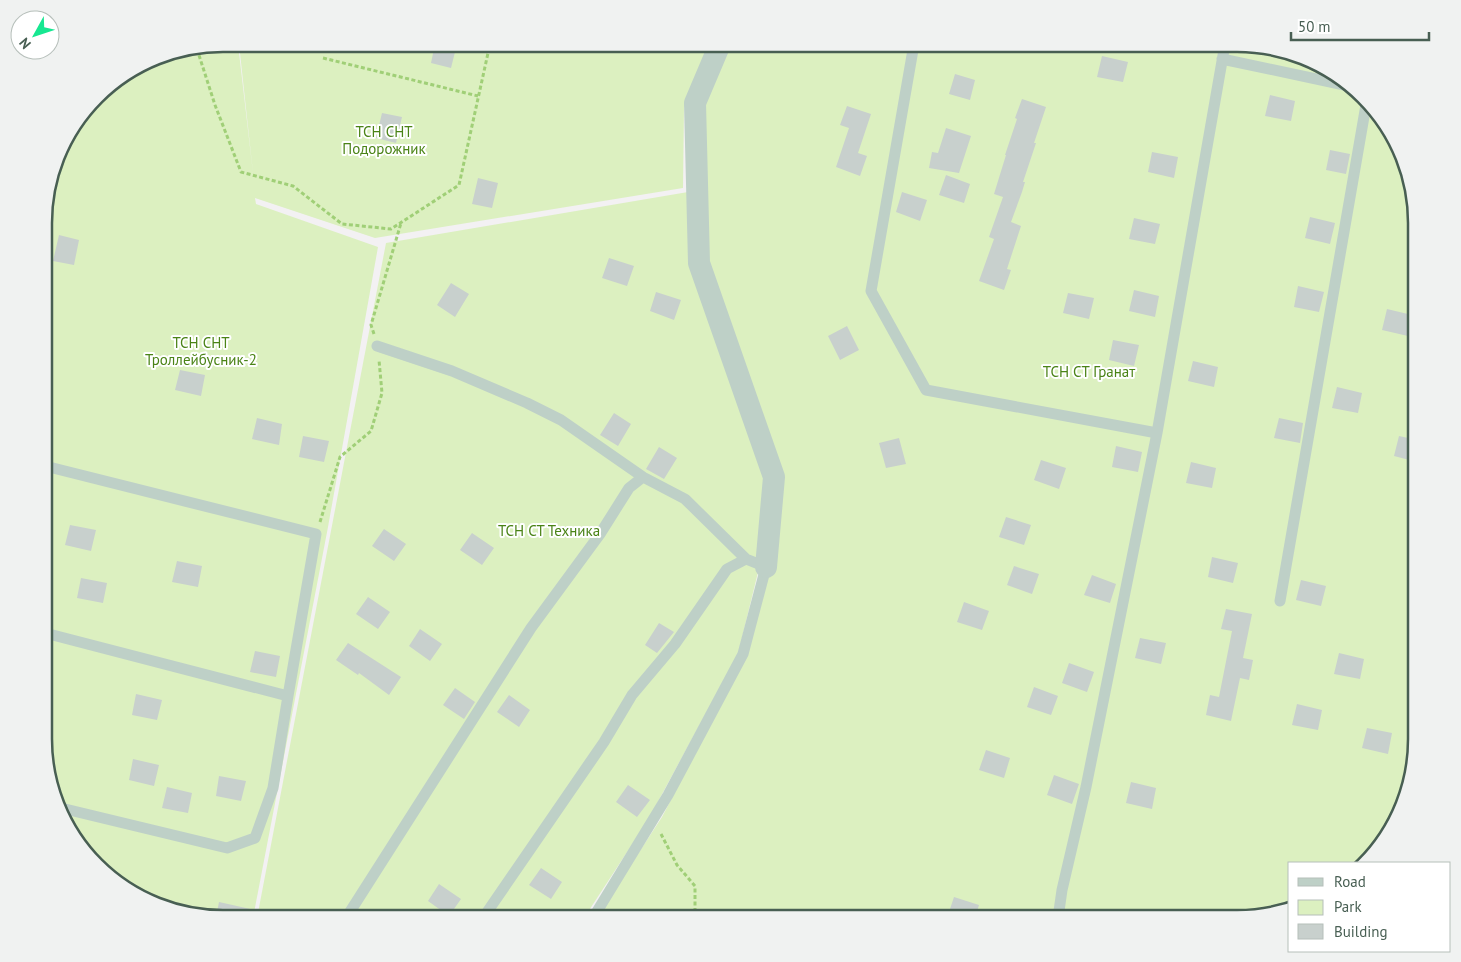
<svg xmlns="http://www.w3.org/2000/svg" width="1461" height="962" font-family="'PT Sans',sans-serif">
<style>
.green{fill:#dcf0c0}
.building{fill:#c8d0cd}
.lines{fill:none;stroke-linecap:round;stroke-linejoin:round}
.path{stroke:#a0cf77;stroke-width:3;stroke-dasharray:4 2.5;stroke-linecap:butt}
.service{stroke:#bed0c7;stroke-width:11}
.minor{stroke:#bed0c7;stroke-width:22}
.labels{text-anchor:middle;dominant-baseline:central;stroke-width:4;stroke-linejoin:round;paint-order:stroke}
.park-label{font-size:15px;fill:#4a8316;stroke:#fff}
.rim{fill:none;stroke:#485f53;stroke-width:2.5}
</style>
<rect width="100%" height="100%" fill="#f3f1f3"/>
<path class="green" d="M224,44H238L253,173L239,44H712L684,108L683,188L375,238L255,198L256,204L378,247L328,527L253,918H224L166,909L124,888L68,828L45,761V201L62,144L105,89L155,57Z
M725,44H1237L1295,53L1337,74L1393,134L1417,212V750L1387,838L1360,863H1290V905L1249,918H596L662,817L748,652L780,478L705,262L700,105Z
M688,192L766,474L761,560L738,654L648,820L584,918H257L386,243Z"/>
<path class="building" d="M435,44H457L451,68L431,63Z
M1102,56L1128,62L1123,82L1097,77Z
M955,74L975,80L970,100L949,94Z
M1270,95L1295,101L1291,121L1265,116Z
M1022,99L1046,107L1034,143H1036L1023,182H1025L1022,192L1011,222L1021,226L1007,269L1011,270L1004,290L979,281L994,239L989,237L1003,197L994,194L1006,155H1005L1017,119L1015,118Z
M847,106L871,114L858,153L867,156L860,176L836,167L849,128L840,125Z
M382,113L402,117L396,143L376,138Z
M946,128L971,136L959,173L929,168L932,152L938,153Z
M1330,150L1350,154L1346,174L1326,170Z
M1152,152L1178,157L1174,178L1148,172Z
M946,175L970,184L964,203L939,195Z
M478,178L498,183L492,208L472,204Z
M902,192L927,200L920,221L896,212Z
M1310,217L1335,223L1330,244L1305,238Z
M1134,218L1160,224L1155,244L1129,239Z
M59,235L79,240L74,265L53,261Z
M609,258L634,266L627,286L602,278Z
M451,283L469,294L455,317L437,305Z
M1298,286L1324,292L1319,312L1294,307Z
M1134,290L1159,296L1155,317L1129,311Z
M656,292L681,300L674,320L650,311Z
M1068,293L1094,298L1089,319L1063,313Z
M1387,309L1412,315L1408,336L1382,330Z
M847,326L859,350L840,360L828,336Z
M1113,340L1139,345L1134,366L1109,360Z
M1193,361L1218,367L1214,387L1188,381Z
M180,370L205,375L201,396L175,390Z
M1337,387L1362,393L1358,413L1332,408Z
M614,413L631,424L618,446L600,435Z
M257,418L282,424L279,445L252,439Z
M1279,418L1303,423L1300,443L1274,438Z
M303,436L329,441L324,462L299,457Z
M1399,436L1417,440V462L1394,456Z
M899,438L906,464L886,468L879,443Z
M1116,446L1142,452L1138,472L1112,467Z
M659,447L677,458L664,479L646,469Z
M1041,460L1066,468L1059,489L1034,480Z
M1191,462L1216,468L1212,488L1186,483Z
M1006,517L1031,525L1024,545L999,537Z
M70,525L96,530L91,551L65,545Z
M384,529L406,544L394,561L372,546Z
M472,533L494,548L482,565L460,550Z
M1212,557L1238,563L1233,583L1208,577Z
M177,561L202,566L198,587L172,582Z
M1014,566L1039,574L1032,594L1007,585Z
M1092,575L1116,584L1110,603L1084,595Z
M81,578L107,583L103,603L77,598Z
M1301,580L1326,586L1321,606L1296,600Z
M368,597L390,612L378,629L356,614Z
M964,602L989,611L982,630L957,622Z
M1226,609L1252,614L1243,658L1253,660L1249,680L1240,678L1231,721L1206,715L1210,695L1219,697L1232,631L1221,629Z
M659,623L674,632L657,653L645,645Z
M420,629L442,644L430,661L409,646Z
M1140,638L1166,643L1161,664L1135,658Z
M348,643L401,677L389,695L359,673L358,675L336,660Z
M255,651L280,656L276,677L250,672Z
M1339,653L1364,659L1360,679L1334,674Z
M1069,663L1094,672L1087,692L1062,683Z
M1034,687L1058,696L1051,715L1027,707Z
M455,688L475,702L464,719L443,705Z
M136,694L162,700L157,720L132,715Z
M509,695L530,710L519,727L497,712Z
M1297,704L1322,710L1318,730L1292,725Z
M1367,728L1392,733L1388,754L1362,748Z
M986,750L1010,758L1004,778L979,770Z
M133,759L159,765L154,786L129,780Z
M1054,775L1079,784L1072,804L1047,795Z
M219,776L246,781L241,801L216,796Z
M1131,782L1156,788L1152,809L1126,803Z
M628,785L650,800L637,817L616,802Z
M167,787L192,793L188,813L162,808Z
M541,868L562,882L551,899L529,885Z
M439,884L461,899L449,916L428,901Z
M954,897L979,905L975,918H947Z
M219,902L264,912L263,918L216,917Z"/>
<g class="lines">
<path class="path" d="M197,49L215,105L241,172L293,186L342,224L391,229L459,185L490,44
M323,58L478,96
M374,334L371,325L401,223
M320,522L340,457L371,431L382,393L379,360
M661,834L677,865L695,886V918"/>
<path class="service" d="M914,44L871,291L926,390L1157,433
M1222,59L1349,86
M377,346L452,371L527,403L561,420L643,477L685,499L746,559L766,567L743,654L668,795L593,918
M45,466L316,534L288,696
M1280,601L1366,105
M45,633L288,696L273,788L255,838L227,848L61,808
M346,918L531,628L600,534L629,488L643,477
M483,918L604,742L632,695L675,644L727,569L746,559
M1058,918L1062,890L1086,787L1157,433L1225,44"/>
<path class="minor" d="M720,44L695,103L699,263L774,477L766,567"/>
</g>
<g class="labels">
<g class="park-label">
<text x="384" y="131">ТСН СНТ<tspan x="384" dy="17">Подорожник</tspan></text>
<text x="201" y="342">ТСН СНТ<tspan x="201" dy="17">Троллейбусник-2</tspan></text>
<text x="1089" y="371">ТСН СТ Гранат</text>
<text x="549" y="530">ТСН СТ Техника</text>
</g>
</g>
<path d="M0 0H1461V962H0ZM223 52H1237A171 171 0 0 1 1408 223V739A171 171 0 0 1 1237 910H223A171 171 0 0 1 52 739V223A171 171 0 0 1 223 52Z" fill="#f0f2f1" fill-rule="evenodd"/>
<path class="rim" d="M223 52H1237A171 171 0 0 1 1408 223V739A171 171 0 0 1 1237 910H223A171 171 0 0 1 52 739V223A171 171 0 0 1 223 52Z"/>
<rect x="1288" y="862" width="162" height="90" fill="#ffffff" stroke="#b6bfba"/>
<rect x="1298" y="878" width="25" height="8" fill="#bed0c7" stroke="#b6bfba"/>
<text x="1334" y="887" font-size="15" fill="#485f53">Road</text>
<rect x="1298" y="900" width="25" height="15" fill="#dcf0c0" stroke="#b6bfba"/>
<text x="1334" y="912" font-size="15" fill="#485f53">Park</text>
<rect x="1298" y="924" width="25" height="15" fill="#c8d0cd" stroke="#b6bfba"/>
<text x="1334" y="937" font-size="15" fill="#485f53">Building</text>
<g transform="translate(35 35) rotate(230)"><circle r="24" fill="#ffffff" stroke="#b6bfba"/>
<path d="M0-4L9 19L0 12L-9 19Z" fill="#17e791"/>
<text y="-8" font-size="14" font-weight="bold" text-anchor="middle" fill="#485f53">N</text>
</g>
<path d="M1291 32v8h138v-8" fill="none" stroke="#485f53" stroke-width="2.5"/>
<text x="1298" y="32" font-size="15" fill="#485f53" stroke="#ffffff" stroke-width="4" paint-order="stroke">50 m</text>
</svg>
